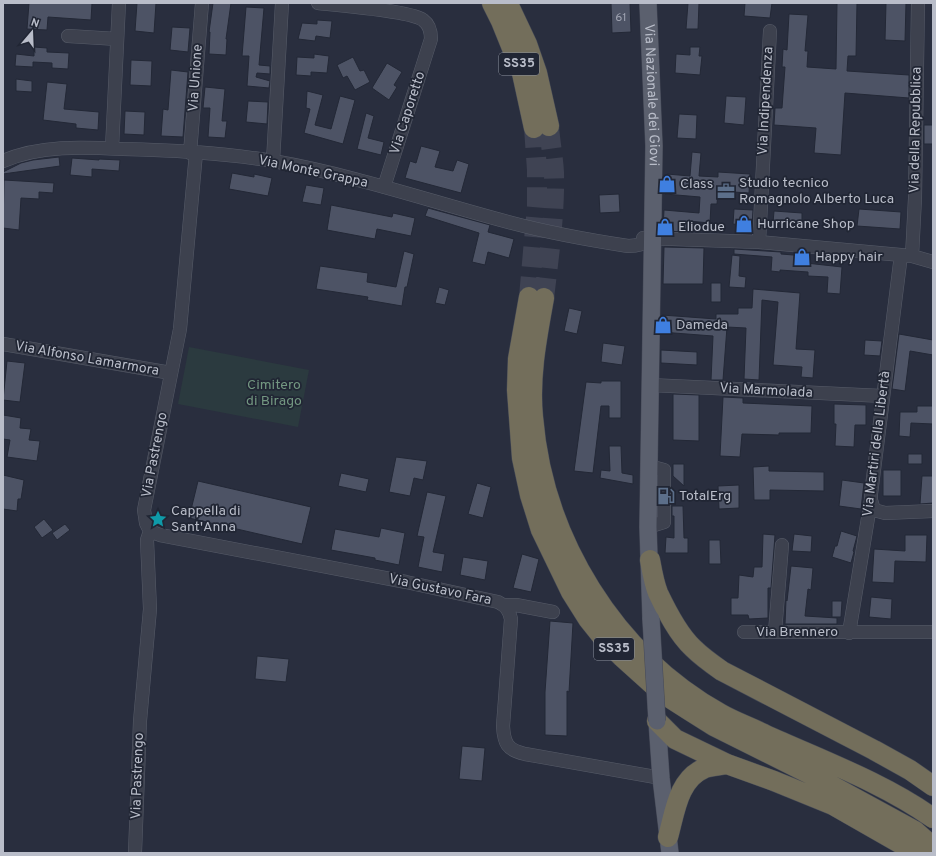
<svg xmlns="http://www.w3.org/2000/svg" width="936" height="856" font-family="Overpass,sans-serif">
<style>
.green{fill:#2b3a3f}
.building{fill:#4d5365;stroke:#232836}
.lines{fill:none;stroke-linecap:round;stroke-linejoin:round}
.highway-tunnel{stroke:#3f4353;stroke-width:20;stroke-dasharray:20 10;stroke-linecap:butt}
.minor-casing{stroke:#575c69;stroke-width:14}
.major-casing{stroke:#464a58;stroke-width:18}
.highway-casing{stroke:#444956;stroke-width:21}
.minor{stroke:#3d414e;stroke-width:13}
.major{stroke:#5b606e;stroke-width:17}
.highway{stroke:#736e5b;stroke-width:20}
.major-bridge-casing{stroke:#464a58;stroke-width:18;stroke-linecap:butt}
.major-bridge{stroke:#5b606e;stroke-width:17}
.labels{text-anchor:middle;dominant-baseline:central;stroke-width:3.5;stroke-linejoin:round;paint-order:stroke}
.number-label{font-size:12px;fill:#9ea2b0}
.shield{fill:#212634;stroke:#8b909c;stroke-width:1}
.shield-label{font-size:13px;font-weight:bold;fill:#b9bdc9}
.street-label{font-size:14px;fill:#b9bdc9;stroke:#212634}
.poi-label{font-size:14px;fill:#b9bdc9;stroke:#212634;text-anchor:start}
.park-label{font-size:14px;fill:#739781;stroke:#212634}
</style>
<rect width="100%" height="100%" fill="#292e3e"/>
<path class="green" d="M189,347L309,370L298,427L178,404Z"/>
<path class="building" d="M29,3H92L91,20L48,17L47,30L27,29Z
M137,3H156L154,33L135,31Z
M213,3H231L226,39H227L226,55L209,54L210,32H209Z
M611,3H630L631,32L612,33Z
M688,3H699L698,29H686Z
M745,3H772L770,18L744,16Z
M837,3H857L856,56H848L847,71L909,75V98L845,93L841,155L814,153L816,128L774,125L775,108H782L785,67H782L783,49L787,50L789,14L808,15L805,51H808L807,67L836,69Z
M886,3H906L905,41L885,40Z
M246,7L264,8L259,65L270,66V74L257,73L256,77L270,81L269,88L247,86L249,56H242Z
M317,20L332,21L330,38L316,36L315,41L298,39L302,23L317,24Z
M172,27L190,28L188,52L170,50Z
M34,47L47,48V52L69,53L68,69L52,68V63L33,62V67L15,66L16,54L34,56Z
M690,47H700L699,56H702L700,75L675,73L676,54L690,55Z
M314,54L329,56L327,73L311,72V76L296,75L297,57L314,58Z
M353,57L360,71L364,70L370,82L355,90L347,76L343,78L337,65Z
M131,60L152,61L151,86L130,85Z
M387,63L402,72L394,85L397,87L389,100L372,88Z
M171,70L188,72L183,137L161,136L163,109L168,110Z
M16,79L32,81V92L16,91Z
M47,82L67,84L64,109L99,112L98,130L76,128V124L43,120Z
M205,87L225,89L222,121H227L225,138L208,137L210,108H203Z
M307,91L323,95L315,125L331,129L340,96L355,100L343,144L304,133L310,109L306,108Z
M726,96L746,97L744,125L724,123Z
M248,101L268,102L267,124L246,122Z
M125,111L145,112L144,135L124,134Z
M366,113L374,116L368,138L384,142L381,155L357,149Z
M679,114L697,115L696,139L677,138Z
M924,125H933V144H924Z
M421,146L440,151L435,167L453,171L457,160L469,164L461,193L405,178L410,161L416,163Z
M692,152L701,153L699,176L718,177V172L750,174L749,193L718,191L717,204H711L710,223L688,221L687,232L664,231V228H663L664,210L699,213L700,197L665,194L667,174L690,176Z
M59,157L60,166L3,174V172L21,163L33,160Z
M72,158L99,160V159L120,160L119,171L92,169V177L70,175Z
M232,173L254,177V174L272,178L268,196L229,189Z
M4,180L54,183L53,193L39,192V199L21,198L19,230L3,228Z
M306,185L324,188L321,205L302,202Z
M619,194L620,212L600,213L599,195Z
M331,205L392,217L393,213L415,218L411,236L377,229L375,239L327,230Z
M428,208L490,225L488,232L514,239L509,258L488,252L485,265L472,262L479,233L425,216Z
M734,209L753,210L752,226L733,224Z
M859,209L901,212L900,229L857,226Z
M774,211L802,213V225L773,223Z
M664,247L704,248L703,284H663Z
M734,249L781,252V254L806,256V263L842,267L840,294L827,293L828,277L808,276V272L780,270V272L771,271L772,257L734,254Z
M404,251L414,254L407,287H405L402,306L367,300L368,297L316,289L320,266L368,273L367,282L396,287Z
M732,255L740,256L739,276L746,277L745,288L729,287Z
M711,283H721V302H711Z
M439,287L449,290L445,305L435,303Z
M753,289L800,293L796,349L815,350L813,378L801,377L802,367L773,365L778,302L762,300L759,380L744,379L746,328L727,327L723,380H711L713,336L661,332L662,315L716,319V314H738V308H752Z
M569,308L582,311L577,334L564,331Z
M899,334L933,340V355L910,351L905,391L892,389Z
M865,340L882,341L880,356L864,355Z
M603,343L625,346L622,365L601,362Z
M661,350L697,352V365L661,363Z
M7,361L25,363L20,402L3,400Z
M601,381H621V418H609V406H601L593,473L574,471L586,382L601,383Z
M673,394L699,395V441L673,440Z
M723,397L743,398V403L812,406L811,433H779V435L742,434L740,457L720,456Z
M834,404L866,405V425H855L854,447L835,446L836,424H834Z
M917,406H933V424L911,423L910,437L899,436L900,412H917Z
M3,415L21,418L20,428L31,429L29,440L40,441L37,461L7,457L10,440L3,439Z
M609,446H621L622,473L633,475V484L600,478L601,470L610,471Z
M908,454H922V464H908Z
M396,457L427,461L423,480L414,478L410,496L389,492Z
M673,464H684V486L673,476Z
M769,466V471L824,472V491L770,490V500H754L753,467Z
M883,470H901V496H883Z
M341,473L369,479L366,492L338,486Z
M3,475L24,480L21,499H18L17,511L3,509Z
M922,476H933V503L920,504Z
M842,480L864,483L861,509L839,506Z
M198,481L311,507L302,544L189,518Z
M477,483L491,487L483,518L468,514Z
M739,485V508L719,509L718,486Z
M427,492L446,496L433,552L445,554L442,572L418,567L424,537L417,536Z
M672,506H683L684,538H688V553H665L666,537L674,538V516H672Z
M44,519L53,530L42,538L34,527Z
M65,524L70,530L57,540L52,533Z
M381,528L405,533L399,565L375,560V558L331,550L335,529L379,537Z
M841,531L857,536L853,551L854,552L851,563L832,557L835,546H837Z
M763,534L775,535L771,588H768V618L749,619L748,615H731V598H738L739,575L753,577L754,567H762Z
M794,534L812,536L811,552L792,551Z
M905,535H927L926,562L895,561L894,583L872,582L874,549L905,551Z
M709,540H720L721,564H709Z
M522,554L539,559L531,592L513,588Z
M463,557L488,561L485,580L460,575Z
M791,566L813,568L811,590L808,589L805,616L837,618V624H785L786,600L787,601Z
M871,597L892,599L891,619L869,617Z
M832,601H842L841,617H832Z
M550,621L573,623L569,692L567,691V736L545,735V692Z
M257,656L289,659L286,682L255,679Z
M462,746L485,748L482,781L459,779Z"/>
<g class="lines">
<path class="highway-tunnel" d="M529,297L537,206V170L534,128
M544,298C549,256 555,214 554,172C553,156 550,141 549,126"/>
<g class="minor-casing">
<path id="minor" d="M318,3C337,5 411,11 423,20C430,25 431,32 431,39L384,187
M68,36L117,39
M112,148L119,3
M190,153L202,3
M3,161C40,145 83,147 123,149C173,150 224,153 273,161C354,175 432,202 512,223C550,233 589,240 628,246C638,246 644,244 652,238
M273,161L282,3
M643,238L759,242L912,256L933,262
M759,242L770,31
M912,256L915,198L918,3
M3,344L171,373
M650,385L883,396
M871,500L874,510L885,513L933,511
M648,527L664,522V470L649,466
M150,531L160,535L406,582L498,602C506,606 509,610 511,619L503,726C504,743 507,750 525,754L661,778
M504,605H516L553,612
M744,632H933
M775,632L782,545
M849,633L871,500V494L901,255
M135,853L140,721L150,609L147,540L150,531L146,523L144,510L180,329L196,153"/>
</g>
<g class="major-casing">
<g id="major">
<path id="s1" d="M648,3L654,146L648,527L651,619"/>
<path d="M657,721L661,778L670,853"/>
</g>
</g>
<g class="highway-casing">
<path id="highway" d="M492,3L501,21L522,73L534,128
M510,8L527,44L537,73L549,126
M529,297L518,359L517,390L522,458L530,495L541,530L571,592L588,619L604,639L622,657L662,693L687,709L714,726L816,777L915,831L933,847
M544,298C537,337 529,377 533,417C543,539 614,654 721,714C735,722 750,727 764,734C821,760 882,782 933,818
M650,560C652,571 654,583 658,593C667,612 678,634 693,648C702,657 712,664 722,671L874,750L910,770L933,786
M657,721L675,739L727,764L774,781L833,805L917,853
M668,837C675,812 678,779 705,768C712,766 720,765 727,764"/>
</g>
<use href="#minor" class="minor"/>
<use href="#major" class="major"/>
<use href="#highway" class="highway"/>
<g class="major-bridge-casing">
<path id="major-bridge" d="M651,619L657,721"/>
</g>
<use href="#major-bridge" class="major-bridge"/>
</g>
<defs>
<g id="shop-bare" transform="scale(1.38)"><path d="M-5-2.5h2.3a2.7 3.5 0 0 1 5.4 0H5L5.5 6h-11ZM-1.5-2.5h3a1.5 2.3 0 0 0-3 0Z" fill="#3f7fe0" stroke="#212634" stroke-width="2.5" paint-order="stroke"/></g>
<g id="office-bare" transform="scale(1.38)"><path d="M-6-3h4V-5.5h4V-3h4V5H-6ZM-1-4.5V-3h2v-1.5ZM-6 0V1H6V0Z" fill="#5c6f8a" stroke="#212634" stroke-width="2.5" paint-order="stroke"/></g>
<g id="fuel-bare" transform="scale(1.38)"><path d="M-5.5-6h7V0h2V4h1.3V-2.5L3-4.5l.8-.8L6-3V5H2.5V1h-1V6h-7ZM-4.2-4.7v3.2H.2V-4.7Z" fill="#5c6f8a" stroke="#212634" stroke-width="2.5" paint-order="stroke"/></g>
<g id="sight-bare" transform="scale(1.38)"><path d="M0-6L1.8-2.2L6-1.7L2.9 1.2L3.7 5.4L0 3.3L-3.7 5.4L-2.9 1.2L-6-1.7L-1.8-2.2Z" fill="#0f9aa8" stroke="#212634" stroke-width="2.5" paint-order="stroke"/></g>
</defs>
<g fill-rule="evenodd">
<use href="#shop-bare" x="667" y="184"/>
<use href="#office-bare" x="726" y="191"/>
<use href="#shop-bare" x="744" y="224"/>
<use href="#shop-bare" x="665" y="227"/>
<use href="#shop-bare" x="802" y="257"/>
<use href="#shop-bare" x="663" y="325"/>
<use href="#fuel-bare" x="666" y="496"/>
<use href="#sight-bare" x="158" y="519"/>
</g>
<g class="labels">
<g class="number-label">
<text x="621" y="18">61</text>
</g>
<g class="shield">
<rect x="499" y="53" width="40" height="22" rx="3"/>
<rect x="594" y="638" width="40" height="22" rx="3"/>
</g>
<g class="shield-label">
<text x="519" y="64">SS35</text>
<text x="614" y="649">SS35</text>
</g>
<g class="street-label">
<text transform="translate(196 78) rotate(-86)">Via Unione</text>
<text stroke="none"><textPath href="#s1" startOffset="92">Via Nazionale dei Giovi</textPath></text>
<text transform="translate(766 101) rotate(-87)">Via Indipendenza</text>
<text transform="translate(408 113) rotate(-72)">Via Caporetto</text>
<text transform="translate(916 130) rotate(-89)">Via della Repubblica</text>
<text transform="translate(313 172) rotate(12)">Via Monte Grappa</text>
<text transform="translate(87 359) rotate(10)">Via Alfonso Lamarmora</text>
<text transform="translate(766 391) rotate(3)">Via Marmolada</text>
<text transform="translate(877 444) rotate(-83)">Via Martiri della Libertà</text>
<text transform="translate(155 455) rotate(-79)">Via Pastrengo</text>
<text transform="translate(440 590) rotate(12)">Via Gustavo Fara</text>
<text x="797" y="632">Via Brennero</text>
<text transform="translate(138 776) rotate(-88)">Via Pastrengo</text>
</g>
<g class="poi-label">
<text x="739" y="183">Studio tecnico<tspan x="739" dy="16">Romagnolo Alberto Luca</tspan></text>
<text x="680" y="184">Class</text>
<text x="757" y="224">Hurricane Shop</text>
<text x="678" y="227">Eliodue</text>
<text x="815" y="257">Happy hair</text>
<text x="676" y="325">Dameda</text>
<text x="679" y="496">TotalErg</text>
<text x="171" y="511">Cappella di<tspan x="171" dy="16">Sant'Anna</tspan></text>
</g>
<g class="park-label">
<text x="274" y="385">Cimitero<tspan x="274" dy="16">di Birago</tspan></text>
</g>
</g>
<rect width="936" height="856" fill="none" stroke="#b9bdc9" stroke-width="8"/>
<g transform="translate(32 32) rotate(19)" stroke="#212634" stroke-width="3" paint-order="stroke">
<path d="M0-3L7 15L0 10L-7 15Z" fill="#b9bdc9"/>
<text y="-6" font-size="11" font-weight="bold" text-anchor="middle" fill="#b9bdc9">N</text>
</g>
</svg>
